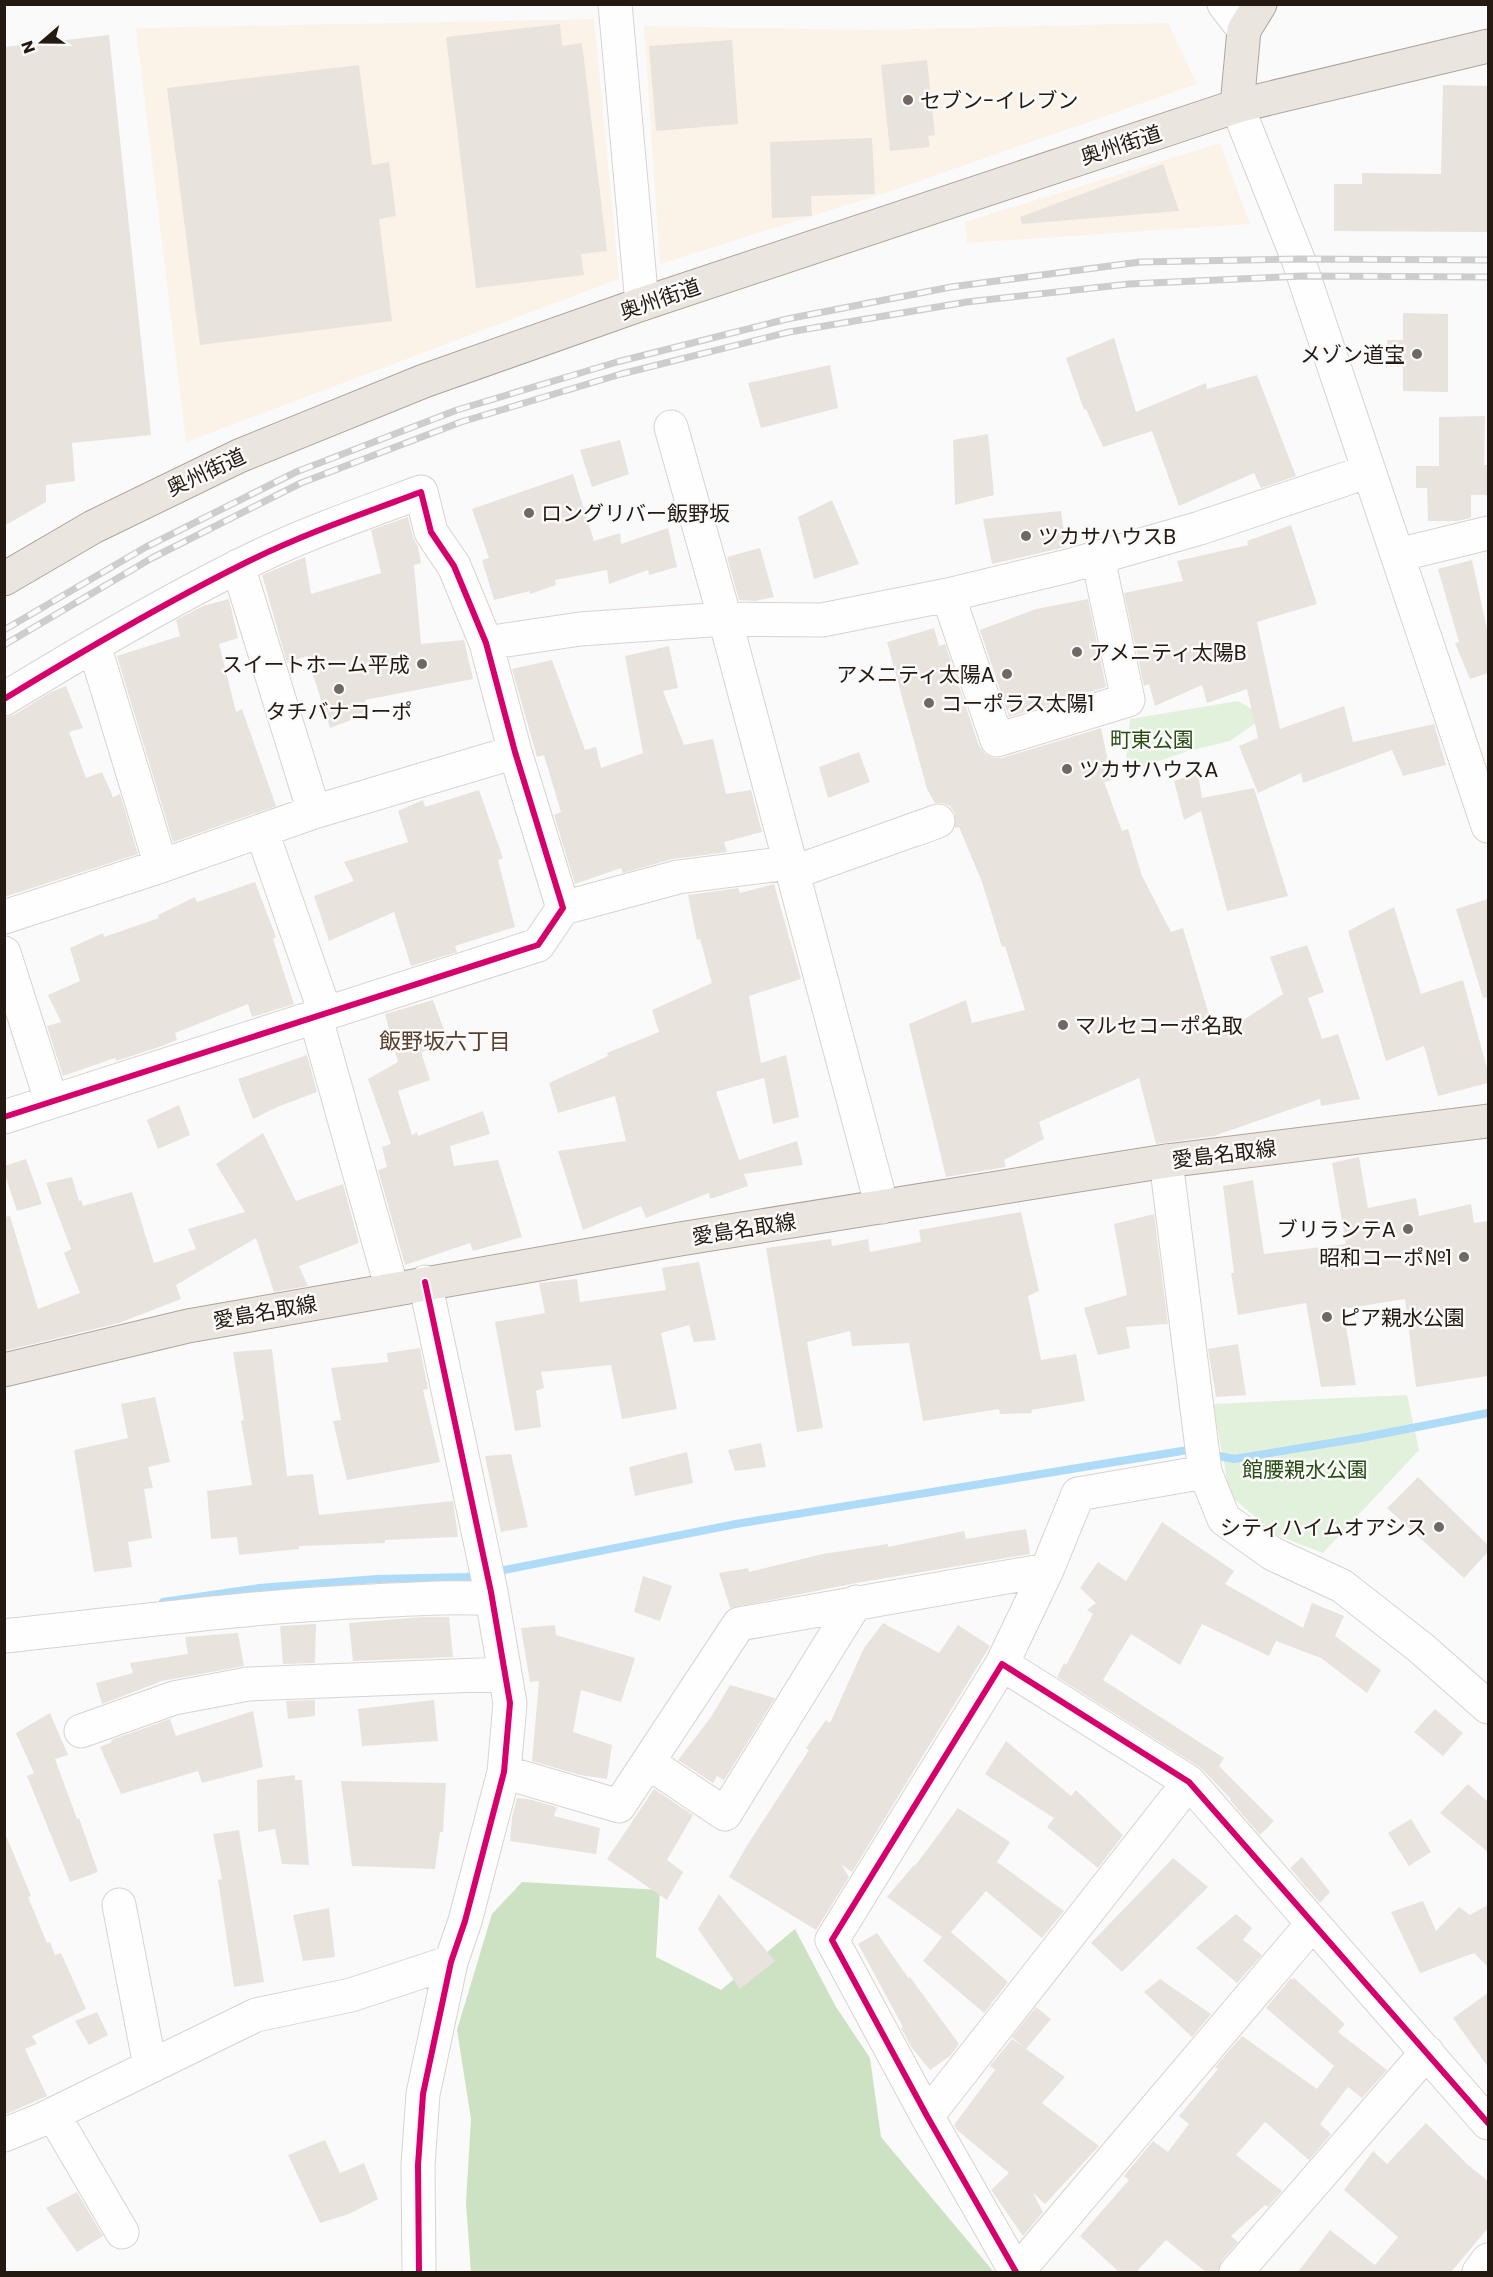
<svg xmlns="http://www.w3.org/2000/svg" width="1493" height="2277" font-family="Poppins,'Noto Sans JP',sans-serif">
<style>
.commercial{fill:#fbf3e8}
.green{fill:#e2f1db}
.forest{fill:#cde2c3}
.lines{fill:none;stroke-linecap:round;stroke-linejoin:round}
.stream{stroke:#aedbf8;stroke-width:8}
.building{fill:#e9e3de}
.minor-casing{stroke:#d9d3cf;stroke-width:35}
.major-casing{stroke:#afa49b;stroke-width:35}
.minor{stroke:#fefefe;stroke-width:33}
.major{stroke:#ebe5e0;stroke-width:33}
.rail-casing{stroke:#cecdcd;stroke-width:7}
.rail{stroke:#fafafa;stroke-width:4.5;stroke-dasharray:14;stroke-linecap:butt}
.cycleway-casing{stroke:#fafafa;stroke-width:10}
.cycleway{stroke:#d6006c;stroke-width:6}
.poi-dot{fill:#706863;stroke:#fafafa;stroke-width:2}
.labels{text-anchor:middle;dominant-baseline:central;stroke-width:5;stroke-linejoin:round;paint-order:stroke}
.poi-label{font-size:21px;fill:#251a11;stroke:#fafafa;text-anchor:start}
.street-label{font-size:21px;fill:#251a11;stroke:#fafafa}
.park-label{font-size:21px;fill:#2a4d14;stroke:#fafafa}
.neighbourhood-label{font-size:22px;fill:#583f2b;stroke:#fafafa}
</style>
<rect width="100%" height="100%" fill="#fafafa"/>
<path class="commercial" d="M594,19L619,279L186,442L136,28Z
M1168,23L1197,84L885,193L660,264L644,26L869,30Z
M1220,143L1250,224L967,243L965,222Z"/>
<path class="green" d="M1238,701L1257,712V722L1230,741L1188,751L1125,773L1130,719Z
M1407,1395L1419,1450L1323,1553L1274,1534L1230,1495L1213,1404Z"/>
<path class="forest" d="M522,1882L660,1890L656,1957L721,1990L795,1929L836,2007L870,2058L881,2137L993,2271L471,2272L466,2203L471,2119L457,2030L492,1914Z"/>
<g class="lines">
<path class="stream" d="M1209,1454L1234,1459L1361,1438L1488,1413
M494,1572L736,1524L1188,1450L1196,1451
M163,1602L259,1588L377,1579L467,1577L481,1574"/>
</g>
<path class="building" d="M560,24L562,46L582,43L607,251L581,254L584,275L476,288L446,37Z
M109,35L151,435L72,443L75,481L46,485V502L4,526V47Z
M732,40L738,124L656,131L649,46Z
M927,60L935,135L928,136L930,147L890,151L881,65Z
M359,65L372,165L389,162L396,216L379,219L392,321L200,345L167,88Z
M1443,85L1488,86V232L1334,231V184H1362V173L1441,174Z
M872,138L875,194L811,196L812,216L772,218L770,142Z
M1163,164L1179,211L1022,224L1020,217Z
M1403,313L1448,314V392L1403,391V367H1386L1387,340H1403Z
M1114,338L1136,412L1206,383L1207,389L1257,375L1296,476L1261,488L1254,473L1179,506L1152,431L1103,447L1086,409L1084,410L1066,358Z
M830,365L838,408L761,428L748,383Z
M1485,416L1484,465H1488V495H1471V518L1457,521H1428L1427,488H1416V466H1439V417Z
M988,434L994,495L955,505L953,440Z
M620,440L629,474L592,487L580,450Z
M573,474L594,541L620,533L621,544L668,528L677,567L649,575L648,570L609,584L607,570L555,580L556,585L530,594V591L494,600L482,560L489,558L472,509Z
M832,500L859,564L814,579L798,517Z
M1061,511L1066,547L992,564L983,519Z
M408,517L413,537L418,547L421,563L414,565L421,644L464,640L473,679L365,700L370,713L330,728L307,656L287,663L262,575L305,557L311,594L381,573L371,530Z
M1291,525L1317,604L1257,622L1280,729L1344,706L1353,742L1434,724L1446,765L1403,776L1392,750L1303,783L1301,773L1258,793L1239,746L1258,738L1247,689L1207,703L1202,685L1155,706L1149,684L1144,686L1124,593L1183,581L1177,561L1248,545L1247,541Z
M760,548L774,597L755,601L739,600L727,557Z
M1472,560L1488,634V673L1470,679L1455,643L1459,642L1438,569Z
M229,599L238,638L219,644L236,712L242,709L276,806L173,842L117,656L180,636L176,620L203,606Z
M1088,599L1106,687L1009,717L980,630L1036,609Z
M934,628L939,646L945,644L979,746L985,754L994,758H1002L1101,728L1112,780L1104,782L1122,831L1128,829L1142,876L1171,932L1183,928L1216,1038L1283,994L1270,957L1307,945L1324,992L1308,998L1322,1039L1338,1034L1360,1099L1321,1106L1320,1099L1214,1136L1156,1144L1139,1078L1039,1122L1044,1139L1004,1160L1006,1167L946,1177L909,1024L966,1000L972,1023L1025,1010L1005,946L1002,947L982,882L959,827L955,828V814L950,806L942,803H935L927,789L887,642Z
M669,646L678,688L663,691L684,745L713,739L726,794L751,790L762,832L724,842L727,852L673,859L623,873L621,868L575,884L554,815L561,812L544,755L537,757L512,669L552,660L585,750L596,747L601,768L643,753L625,656Z
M66,686L83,728L69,732L86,778L102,772L113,797L120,794L138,854L4,897V718L14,715L51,692Z
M859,752L870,782L828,798L819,767Z
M1198,773L1202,798L1254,788L1288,896L1227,911L1201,811L1184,820L1174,781Z
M479,790L503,858L498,860L515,927L455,946L457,952L411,966L394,912L329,941L314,896L354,881L344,862L408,842L398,811L423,800L425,807Z
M255,882L276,937L273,939L294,1004L252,1017L248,1004L175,1033L177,1040L162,1046L116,1061L115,1058L63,1076L47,1026L61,1022L48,995L80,981L70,948L103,933L104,937L159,918L158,915L195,897L197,902Z
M774,884L801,979L749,996L761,1063L786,1055L799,1117L773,1124L764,1078L716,1092L739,1160L797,1141L803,1165L744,1174L748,1186L710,1199L709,1193L646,1218L641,1206L583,1230L558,1151L626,1141L615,1096L558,1113L549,1083L608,1056L607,1053L659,1032L652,1010L712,983L700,939L697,940L688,895L738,888L740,893Z
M1488,899V997L1483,998L1456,909Z
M1394,907L1421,994L1463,980L1488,1072V1083L1438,1096L1424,1046L1386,1061L1348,931Z
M433,1000L449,1044L421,1052L430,1080L398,1091L412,1135L417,1132L418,1136L483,1111L490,1134L450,1146L454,1166L498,1160L522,1237L473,1251L470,1243L405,1265L378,1170L387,1167L382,1147L391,1144L368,1079L398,1062L385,1014Z
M307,1055L317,1092L277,1107L253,1119L238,1079Z
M179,1105L190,1135L158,1149L147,1120Z
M263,1133L296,1201L343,1184L359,1243L299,1266L308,1286L274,1292L256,1238L176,1285L181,1299L119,1323L4,1351V1217L10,1216L38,1309L80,1293L64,1253L71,1249L46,1183L72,1177L79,1201L81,1200L83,1206L132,1192L154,1263L196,1249L188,1229L245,1212L216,1164Z
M1359,1157L1368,1208L1416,1198L1419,1216L1471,1204L1474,1223L1488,1221V1376L1416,1387L1405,1299L1343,1309L1356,1385L1321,1387L1306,1303L1238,1315L1231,1273H1234L1223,1186L1253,1180L1264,1254L1346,1244L1332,1163Z
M26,1159L42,1204L17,1211L4,1172V1166Z
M1021,1212L1039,1291L1028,1296L1041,1360L1076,1354L1085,1401L1031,1410L1032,1413L1000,1414L999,1409L923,1421L909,1343L852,1346L850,1331L807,1342L823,1428L797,1432L766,1248L831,1239L832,1246L868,1239L870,1252L921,1242L919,1230Z
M1154,1214L1168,1324L1126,1327L1130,1348L1098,1355L1084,1308L1127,1295L1114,1224Z
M699,1262L716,1340L694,1342L689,1325L661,1333L677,1409L622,1419L611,1365L541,1372L544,1388L536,1391L541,1427L515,1431L495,1322L545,1313L539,1283L577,1279L580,1302L666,1290L662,1268Z
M1238,1344L1246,1395L1216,1397L1208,1349Z
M420,1348L428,1389L423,1390L440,1462L347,1480L333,1421L341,1420L331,1368L388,1362L387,1353Z
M272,1349L287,1476L313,1474L319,1515L453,1501L458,1537L385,1540V1543L299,1546V1549L239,1555L237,1537L211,1539L207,1491L252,1485L241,1421L244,1420L233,1352Z
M155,1397L170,1462L148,1467L153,1488L144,1489L152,1538L128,1542L132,1567L94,1572L74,1450L128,1438L121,1404Z
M761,1443L766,1467L735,1471L728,1450Z
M687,1452L693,1483L635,1496L629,1467Z
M511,1454L528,1527L501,1532L485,1456Z
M1418,1477L1488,1545V1552L1464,1578L1387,1508Z
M1162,1522L1234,1571L1225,1584L1303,1628L1312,1603L1344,1616L1335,1636L1381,1670L1367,1693L1321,1658L1276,1641L1269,1656L1202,1624L1180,1665L1131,1634L1103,1680L1224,1758L1219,1766L1274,1821L1260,1835L1230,1800L1231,1799L1201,1768L1057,1677L1064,1663L1066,1665L1093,1614L1087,1610L1096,1603L1080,1588L1098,1562L1126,1581Z
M1026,1529L1030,1554L856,1583L730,1608L719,1573L748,1568L749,1572L823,1554L888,1544V1547L964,1531L966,1539Z
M643,1576L672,1586L660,1621L634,1612Z
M424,1617H449L453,1657L353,1661L349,1623Z
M883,1623L939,1653L958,1625L990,1646L852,1872L841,1864L849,1877L816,1930L729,1877L748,1844L809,1750L806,1748L826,1720L830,1723L864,1648Z
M316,1624L315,1663L283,1664L280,1626Z
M555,1625L556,1635L635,1658L621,1702L581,1690L573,1732L612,1745L607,1779L580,1775L532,1761L539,1681L530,1682L521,1628Z
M238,1633L244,1666L162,1681L102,1704L96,1683L133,1673L130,1663L188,1654L185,1637Z
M730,1685L775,1698L724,1780L717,1776L713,1783L678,1760L711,1717Z
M315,1700V1716L288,1719L286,1701Z
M434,1700L438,1741L362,1746L358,1709Z
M1435,1709L1463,1733L1443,1756L1414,1732Z
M253,1711L263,1767L202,1783L198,1771L121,1794L100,1747L112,1742L111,1740L170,1719L176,1736Z
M50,1713L68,1755L55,1759L77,1819L79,1818L98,1872L70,1882L27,1776L34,1773L16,1733Z
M1006,1741L1071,1796L1076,1790L1123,1835L1098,1868L1047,1827L1054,1818L985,1774Z
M295,1775V1780H302L309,1865L282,1864L275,1829L258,1832L257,1780Z
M341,1781L446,1783L443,1832H440L435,1869L352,1866Z
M1468,1784L1488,1802V1852L1440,1813Z
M654,1789L693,1815L667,1860L683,1872L667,1900L607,1859Z
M517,1798L528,1799L557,1807L554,1816L600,1828L596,1854L510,1841L512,1817Z
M958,1808L1010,1842L997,1862L1064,1911L1042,1938L986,1891L951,1932L1008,1982L984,2013L923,1961L942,1937L887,1897L914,1865L915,1866Z
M1411,1819L1431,1852L1409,1866L1388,1833Z
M239,1830L264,1982L234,1987L218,1880L222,1879L213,1834Z
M5,1833L31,1896L28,1897L47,1943L50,1942L55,1955L61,1953L86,2009L32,2036L37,2044L25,2049L47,2096L4,2115Z
M1302,1857L1330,1892L1320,1903L1290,1868Z
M1173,1858L1208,1887L1122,1972L1091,1943Z
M719,1894L775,1961L740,1989L698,1929Z
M1423,1901L1436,1931L1459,1907L1470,1915L1488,1905V1967L1474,1953L1420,1973L1391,1912Z
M329,1908L335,1957L303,1961L293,1915Z
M1236,1914L1252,1928L1243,1940L1262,1955L1237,1983L1196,1948Z
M877,1933L909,1979L910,1977L959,2044L950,2056L930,2070L912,2048L901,2028L903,2027L858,1944Z
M1291,1978L1293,1980L1294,1978L1345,2024L1338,2032L1387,2070L1362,2098L1348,2087L1320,2124L1331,2134L1309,2160L1265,2122L1236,2155L1282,2191L1268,2207L1265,2205L1231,2236L1238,2242L1222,2260L1218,2272H1206L1166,2240L1136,2272H1119L1080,2236L1129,2180L1124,2176L1153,2141L1168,2152L1189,2124L1179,2116L1218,2069L1215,2067L1242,2036L1317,2089L1334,2066L1266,2008Z
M1160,1979L1211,2014L1192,2037L1144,1992Z
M1488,1993V2067L1453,2018Z
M1036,2007L1051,2019L1026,2049L1012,2037Z
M97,2012L108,2035L89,2045L75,2021Z
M1012,2039L1065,2077L1042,2103L1099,2146L1045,2204L1033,2193L1043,2212L1023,2236L991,2190L1009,2173L957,2130L954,2125L995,2070L990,2066Z
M1426,2123L1468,2165L1488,2181V2228L1451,2272H1298L1330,2230L1375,2265L1398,2237L1344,2190L1373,2151L1387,2164Z
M325,2140L340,2173L364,2163L378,2199L349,2214L320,2223L288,2155Z
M77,2192L103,2236L77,2252L46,2208Z"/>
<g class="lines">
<g class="minor-casing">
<path id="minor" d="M615,4L642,304
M1224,4L1244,30
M1237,106L1298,259L1488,826
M671,427L725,619L882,1207
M1398,555L1488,533
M238,566L314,812
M948,595L997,740L1128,700L1098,558
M486,643L580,629L725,619L822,620L948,595L1068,566L1200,528L1369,471
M94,645L161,866
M4,699C81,652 159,606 239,566C298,536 359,515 421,492L431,532L454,566L486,643L515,752L563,908L538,945L4,1117
M262,832L325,1012
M563,908L678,877L789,863L806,868L938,821L917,829
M4,917L161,866L314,812L515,752
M4,953L51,1100
M315,1015L392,1289
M1166,1161L1205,1472
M4,1636C127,1623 250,1606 373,1601C413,1599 453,1596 492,1599
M1002,1664L1047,1570L1078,1494L1205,1472L1224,1519L1273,1554L1342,1586L1421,1648L1488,1707
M81,1731L174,1698L248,1684L505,1674
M649,1763L725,1814L856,1602
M504,1772L619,1806L739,1624L1047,1570
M119,1905L150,2066
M53,2114L122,2232
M927,2116L1189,1782
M4,2135L41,2120L256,2015L351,1995L451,1962
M419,2272L418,2165L423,2094L451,1962L465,1921L504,1772L510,1703L491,1592L425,1282
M1016,2272L927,2116L832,1940L1002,1664L1189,1782L1488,2123
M1017,2272L1313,1923
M1236,2272L1427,2052
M1479,2272L1488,2260"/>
</g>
<g class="major-casing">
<path id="major" d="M1237,106L1244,30L1260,4
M4,579L93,527L239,456L424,381L642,304L1237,106L1488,46
M4,1370L188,1326L680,1239L1166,1161L1488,1121"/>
</g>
<use href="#minor" class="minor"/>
<use href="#major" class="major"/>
<g class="rail-casing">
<path id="rail" d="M4,630L146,547L296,472L457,410L617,362L787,319L951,287L1140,262L1298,259L1488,260
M4,645L152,558L301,483L461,422L621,374L789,332L967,302L1129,284L1303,276L1488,277"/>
</g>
<use href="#rail" class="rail"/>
<g class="cycleway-casing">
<path id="cycleway" d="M4,699C81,652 159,606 239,566C298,536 359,515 421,492L431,532L454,566L486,643L515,752L563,908L538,945L4,1117
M419,2272L418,2165L423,2094L451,1962L465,1921L504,1772L510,1703L491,1592L425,1282
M1016,2272L927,2116L832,1940L1002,1664L1189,1782L1488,2123"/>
</g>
<use href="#cycleway" class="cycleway"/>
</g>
<g class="poi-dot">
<circle cx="908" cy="100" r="6"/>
<circle cx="1417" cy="354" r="6"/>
<circle cx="529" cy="513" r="6"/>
<circle cx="1026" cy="536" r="6"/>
<circle cx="1077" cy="652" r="6"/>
<circle cx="422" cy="664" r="6"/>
<circle cx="1007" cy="674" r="6"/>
<circle cx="339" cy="689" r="6"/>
<circle cx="929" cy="703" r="6"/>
<circle cx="1067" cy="769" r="6"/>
<circle cx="1063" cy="1025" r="6"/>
<circle cx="1408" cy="1229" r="6"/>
<circle cx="1464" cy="1257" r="6"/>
<circle cx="1327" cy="1317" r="6"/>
<circle cx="1439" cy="1527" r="6"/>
</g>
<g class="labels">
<g class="poi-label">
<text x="920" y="100">セブン-イレブン</text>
<text x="1405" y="354" text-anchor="end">メゾン道宝</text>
<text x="541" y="513">ロングリバー飯野坂</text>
<text x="1038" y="536">ツカサハウスB</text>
<text x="1089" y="652">アメニティ太陽B</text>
<text x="410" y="664" text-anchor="end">スイートホーム平成</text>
<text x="995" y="674" text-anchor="end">アメニティ太陽A</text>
<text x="941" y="703">コーポラス太陽1</text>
<text x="339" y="711" text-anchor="middle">タチバナコーポ</text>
<text x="1079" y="769">ツカサハウスA</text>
<text x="1075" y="1025">マルセコーポ名取</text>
<text x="1396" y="1229" text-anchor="end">ブリランテA</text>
<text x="1452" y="1257" text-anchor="end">昭和コーポ№1</text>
<text x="1339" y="1317">ピア親水公園</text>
<text x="1427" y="1527" text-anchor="end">シティハイムオアシス</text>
</g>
<g class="street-label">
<text transform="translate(1121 145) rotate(-18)">奥州街道</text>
<text transform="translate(660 299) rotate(-19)">奥州街道</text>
<text transform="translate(206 472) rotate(-25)">奥州街道</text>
<text transform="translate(1224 1154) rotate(-7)">愛島名取線</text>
<text transform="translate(744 1229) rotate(-9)">愛島名取線</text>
<text transform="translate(265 1312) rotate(-10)">愛島名取線</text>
</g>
<g class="park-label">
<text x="1152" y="739">町東公園</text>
<text x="1305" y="1469">館腰親水公園</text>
</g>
<g class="neighbourhood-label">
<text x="445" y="1041">飯野坂六丁目</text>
</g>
</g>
<rect width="1493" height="2277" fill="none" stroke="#251a11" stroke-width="12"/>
<g transform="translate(42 42) rotate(250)" stroke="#fafafa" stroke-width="4.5" paint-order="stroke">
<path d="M0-4.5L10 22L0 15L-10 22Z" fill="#251a11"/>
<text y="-9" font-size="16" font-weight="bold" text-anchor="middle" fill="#251a11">N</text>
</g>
</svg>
